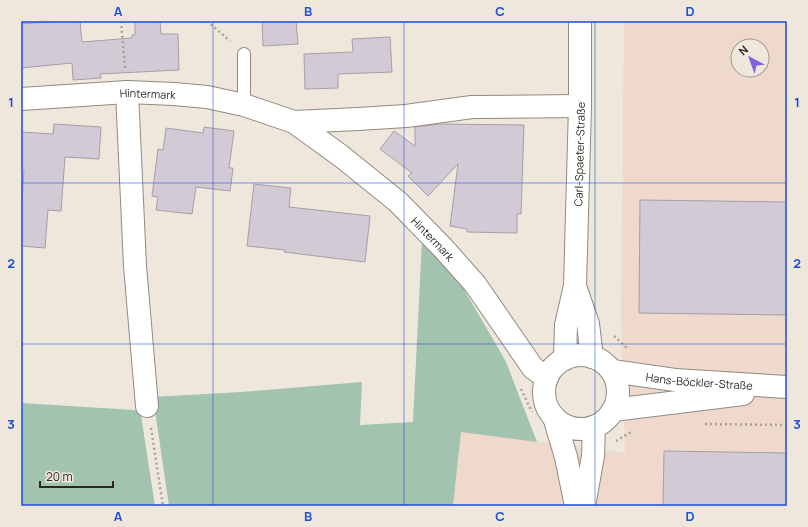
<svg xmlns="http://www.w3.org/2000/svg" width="808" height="527" font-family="Manrope,sans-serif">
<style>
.industrial{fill:#efd9cc;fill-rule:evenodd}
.green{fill:#a1c3b0}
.building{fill:#d2cbd6;stroke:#a59ea8}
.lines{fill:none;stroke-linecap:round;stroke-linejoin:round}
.service-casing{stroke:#918a80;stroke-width:14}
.minor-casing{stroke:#918a80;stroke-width:24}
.tertiary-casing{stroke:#918a80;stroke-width:24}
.secondary-casing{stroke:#918a80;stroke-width:24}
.path{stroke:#a8a299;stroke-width:2.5;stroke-dasharray:2 3;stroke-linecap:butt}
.service{stroke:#fff;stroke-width:12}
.minor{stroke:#fff;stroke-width:22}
.tertiary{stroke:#fff;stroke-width:22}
.secondary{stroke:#fff;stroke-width:22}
.grid{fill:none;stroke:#1d4ed8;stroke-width:1;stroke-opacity:0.55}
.labels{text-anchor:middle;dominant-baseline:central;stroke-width:3;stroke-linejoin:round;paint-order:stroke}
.street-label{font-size:11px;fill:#2b2924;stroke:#efe7dc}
.neatline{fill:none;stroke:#1d4ed8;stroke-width:1.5}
.grid-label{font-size:13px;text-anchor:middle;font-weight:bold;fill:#1d4ed8}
</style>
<rect width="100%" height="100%" fill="#efe7dc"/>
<path class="industrial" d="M624,21H787V506H453L461,431L625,453L621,316ZM738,46H762V70H738Z"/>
<path class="green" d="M422,241L456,276L497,346L506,362L537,442L461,432L453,506H169L153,397L241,392L362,382L360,425L413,422Z
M21,403L134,410L140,409L155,506H21Z"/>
<path class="building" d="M61,21H80L82,42L132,38V35H135V21H160L161,34H178L179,70L100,74L101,78L73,80L72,63L21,68V24Z
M262,21H296L298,44L263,46Z
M390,37L392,72L338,74V88L305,89L304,54L353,52L352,39Z
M54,124L101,127L99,159L65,157L61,211L48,210L45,248L21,246V212L24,170H21V132L53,134Z
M441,124L524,125L521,214H517V233L467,232V229L450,226L458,164L428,196L408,176L412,173L380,149L394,131L415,146V127Z
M204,127L234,131L229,168H233L230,191L196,187L192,214L156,210L158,197L152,196L158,149L163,150L166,128L203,133Z
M254,184L291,188L289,207L370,216L365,262L284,252L285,250L247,246Z
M640,200L787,202V315L639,313Z
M664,451L787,453V506H663Z"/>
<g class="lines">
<g class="service-casing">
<path id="service" d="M244,105V54"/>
</g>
<g class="minor-casing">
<g id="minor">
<path d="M127,92L135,266L147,406"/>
<path d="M294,122L358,119L406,116L472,107L580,106"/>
<path d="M575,286L588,324L592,357"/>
<path id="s1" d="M565,359L566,325L575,286L580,106V21"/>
</g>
</g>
<g class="tertiary-casing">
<g id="tertiary">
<path id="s2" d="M21,99L127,92L174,94L207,97L244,105L294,122L341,156L398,202L443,248L475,284L533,368L547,378"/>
</g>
</g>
<g class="secondary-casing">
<g id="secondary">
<circle cx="581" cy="392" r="37"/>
<path id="s3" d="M612,371L675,380L787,387"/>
<path d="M613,410L743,394"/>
<path d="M554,417L566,457L576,506"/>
<path d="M584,506L593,456L594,427"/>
</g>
</g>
<path class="path" d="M121,21L125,68
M207,21L230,41
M614,336L628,349
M521,389L532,412
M705,424L787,425
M151,428L163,506
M616,441L631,432"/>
<use href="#service" class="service"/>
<use href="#minor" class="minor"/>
<use href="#tertiary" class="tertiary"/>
<use href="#secondary" class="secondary"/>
</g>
<path class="grid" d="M213,21V506M404,21V506M595,21V506M21,183H787M21,344H787"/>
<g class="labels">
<g class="street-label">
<text stroke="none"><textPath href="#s2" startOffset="127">Hintermark</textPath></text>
<text stroke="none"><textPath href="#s1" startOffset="206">Carl-Spaeter-Straße</textPath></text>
<text stroke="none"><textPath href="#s2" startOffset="459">Hintermark</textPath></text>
<text stroke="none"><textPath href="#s3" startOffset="88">Hans-Böckler-Straße</textPath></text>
</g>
</g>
<rect width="808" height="527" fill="none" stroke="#efe7dc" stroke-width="44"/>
<g transform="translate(750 58) rotate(319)"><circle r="19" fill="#efe7dc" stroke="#a19b92"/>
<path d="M0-3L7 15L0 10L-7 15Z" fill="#7c64df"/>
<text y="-6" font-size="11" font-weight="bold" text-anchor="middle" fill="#2b2924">N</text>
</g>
<path d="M40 481v6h73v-6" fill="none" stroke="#2b2924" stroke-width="2"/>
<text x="46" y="481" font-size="12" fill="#2b2924" stroke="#efe7dc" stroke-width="3" paint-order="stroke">20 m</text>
<rect x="22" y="22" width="764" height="483" class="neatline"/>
<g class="grid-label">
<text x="118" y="16">A</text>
<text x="308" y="16">B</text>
<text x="500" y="16">C</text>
<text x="690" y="16">D</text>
<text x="11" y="107">1</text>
<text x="797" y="107">1</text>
<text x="11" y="268">2</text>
<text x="797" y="268">2</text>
<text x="11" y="429">3</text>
<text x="797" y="429">3</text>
<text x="118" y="521">A</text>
<text x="308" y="521">B</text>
<text x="500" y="521">C</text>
<text x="690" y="521">D</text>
</g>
</svg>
